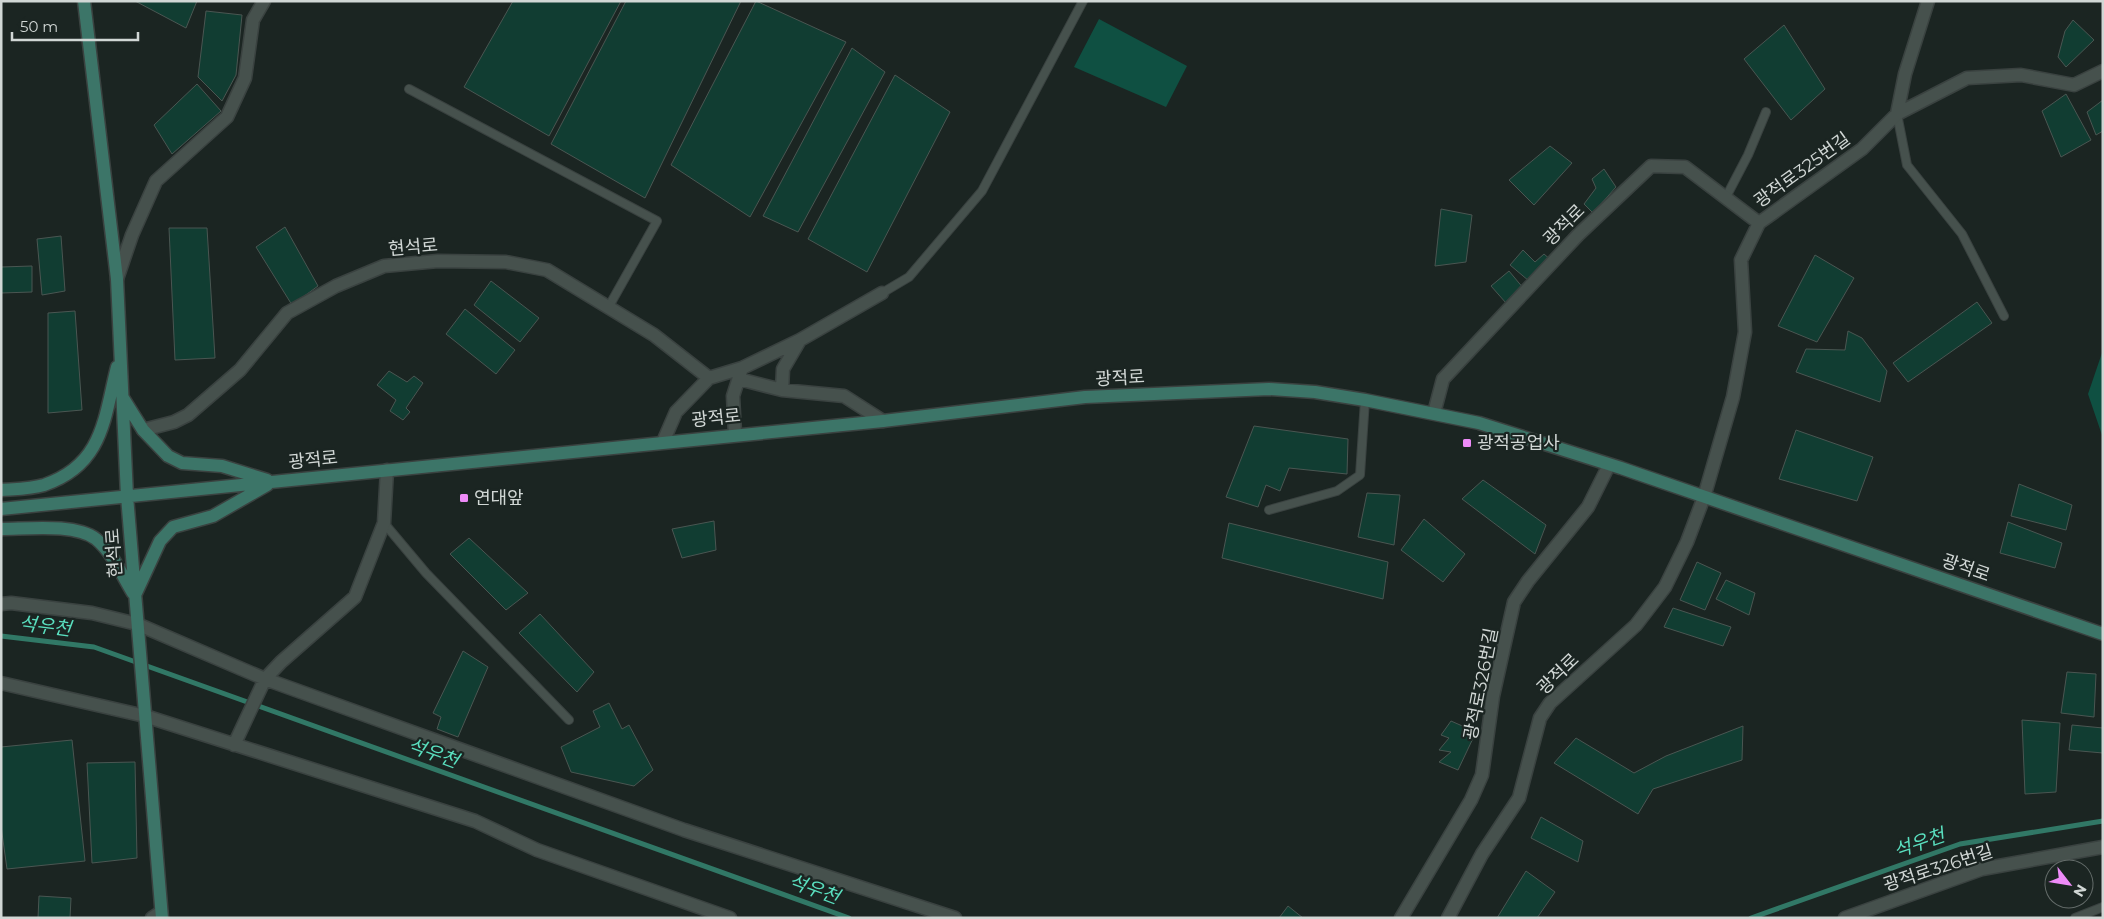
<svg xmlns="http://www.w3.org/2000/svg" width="2104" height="919" font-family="Montserrat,'Noto Sans KR',sans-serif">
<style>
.green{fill:#0f5042}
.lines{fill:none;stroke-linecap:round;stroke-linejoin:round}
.stream{stroke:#317866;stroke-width:5}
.building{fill:#113d32;stroke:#4a5652}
.lane-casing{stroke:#3a4240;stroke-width:10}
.street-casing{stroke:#3a4240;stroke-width:15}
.secondary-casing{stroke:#3a4240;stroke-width:15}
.lane{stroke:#46514d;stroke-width:8}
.street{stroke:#46514d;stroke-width:12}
.secondary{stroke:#3c7568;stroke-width:12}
.poi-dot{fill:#ee8bf8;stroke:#1b2522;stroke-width:2}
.labels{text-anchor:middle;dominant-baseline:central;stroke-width:4.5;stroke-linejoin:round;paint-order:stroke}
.street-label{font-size:18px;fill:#d1d7d5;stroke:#1b2522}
.poi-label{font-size:18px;fill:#d1d7d5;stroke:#1b2522;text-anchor:start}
.water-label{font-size:19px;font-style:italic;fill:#5adfbf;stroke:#1b2522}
</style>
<rect width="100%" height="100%" fill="#1b2522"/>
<path class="green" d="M1099,19L1187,66L1166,107L1074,67Z
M2103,350V438L2088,394Z"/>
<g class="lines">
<path class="stream" d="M1,636L94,647L849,918
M1751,918L1960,844L2103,821"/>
</g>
<path class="building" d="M135,1H197L186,28Z
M513,1H621L549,136L464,87Z
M626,1H741L645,198L551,144Z
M756,1L846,42L750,217L671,165Z
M206,11L242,15L236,75L222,101L198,77Z
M2073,20L2094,40L2066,67L2058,57L2065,31Z
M1784,25L1825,89L1791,120L1744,59Z
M852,48L885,72L798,232L763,216Z
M895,75L950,112L867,272L808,239Z
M197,84L221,111L172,154L154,125Z
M2066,94L2091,140L2061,157L2042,111Z
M2103,100V131L2096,135L2087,112Z
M1550,146L1572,163L1534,205L1509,180Z
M1604,169L1616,187L1593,213L1584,204L1596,188L1592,179Z
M1441,209L1472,215L1466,262L1435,266Z
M285,227L318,286L292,305L256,247Z
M169,228H207L215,358L175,360Z
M61,236L65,291L42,295L37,239Z
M1523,250L1535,262L1544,254L1551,260L1529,281L1510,265Z
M1815,255L1854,278L1817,342L1778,326Z
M32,266V292L1,293V267Z
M1509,271L1524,289L1506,303L1491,286Z
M491,281L539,318L520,342L474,305Z
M1977,302L1992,323L1908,382L1893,363Z
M465,309L515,350L496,374L446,334Z
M75,311L82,410L48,413V313Z
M1848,331L1862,338L1887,371L1880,402L1796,372L1806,349L1845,350Z
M389,371L407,382L414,376L423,383L406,408L410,412L403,420L390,411L396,400L377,385Z
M1254,426L1348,439L1347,474L1289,468L1280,491L1266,485L1258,507L1226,497Z
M1796,430L1873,457L1857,501L1779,479Z
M1483,480L1546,525L1535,554L1462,499Z
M2019,484L2072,505L2066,530L2011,516Z
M1367,493L1400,495L1394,545L1358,537Z
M1424,519L1465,554L1443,582L1401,550Z
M714,521L716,550L682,558L672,529Z
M2008,522L2062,543L2055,568L2000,553Z
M1229,523L1388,562L1383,599L1222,558Z
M469,538L528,593L506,610L450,554Z
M1697,562L1721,573L1705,610L1680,600Z
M1726,580L1755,593L1749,615L1716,599Z
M1673,608L1731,627L1723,646L1664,627Z
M540,614L594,672L577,692L519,633Z
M463,651L488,667L458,737L437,729L441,717L433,713Z
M2067,672L2096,674L2094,717L2061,713Z
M609,703L622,729L629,725L653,770L634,786L571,772L561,747L600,727L593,711Z
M2022,720L2060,723L2056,792L2025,794Z
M1451,721L1476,732L1458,770L1439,762L1451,752L1439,750L1449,738L1441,735Z
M2072,725L2103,728V753L2069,750Z
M1743,726L1742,760L1653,789L1638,814L1554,763L1576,738L1634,773L1666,756Z
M72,740L85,861L7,869L1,826V747Z
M135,762L137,858L92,863L87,763Z
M1541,817L1583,841L1578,862L1531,838Z
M1526,871L1555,892L1537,918H1497Z
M39,896L71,898L70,918H38Z
M1288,906L1303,918H1279Z"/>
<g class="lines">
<g class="lane-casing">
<path id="lane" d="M409,89L657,221L608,308
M1897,114L1907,165L1962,234L2004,316
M1725,199L1748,155L1766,112
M882,293L909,277L982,191L1083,1
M1269,510L1337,491L1360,475L1365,400
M384,523L426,573L569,720
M2075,918L2103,907"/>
</g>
<g class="street-casing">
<path id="street" d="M1897,114L1967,78L2021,75L2074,85L2103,71
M117,279L132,235L156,181L227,117L245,78L253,20L264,1
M739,379L782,390L844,396L883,421
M782,390L783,369L800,340
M1434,413L1443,379L1578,235L1651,166L1685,167L1759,223
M143,430L174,422L188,415L240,370L287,313L336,286L384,266L438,261L506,262L547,270L654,335L709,378
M735,434L733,396L742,368L800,340L882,293
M663,442L676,412L709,378L742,368
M1,604L11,603L92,613L137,624L265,679L684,830L955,918
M1,683L145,716L475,821L537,850L730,918
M234,745L265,679L281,662L355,597L384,523L387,470
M152,918L161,912
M1401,918L1471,800L1482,775L1493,696L1514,602L1528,581L1588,507L1609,465
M1448,918L1482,854L1519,798L1540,718L1550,703L1636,625L1665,587L1687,542L1704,497L1733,397L1745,332L1741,260L1759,223L1862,149L1897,114L1905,74L1928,1
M1845,918L1982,869L2103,847"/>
</g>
<g class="secondary-casing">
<path id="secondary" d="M84,1L117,279L127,496L162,918
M123,398L143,430L168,456L182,463L222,466L267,480
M1,490C15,489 31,489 44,485C103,465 104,419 117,367
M1,509L883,421L1085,397L1269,389L1315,392L1365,400L1479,423L1621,468L2103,634
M1,529C27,529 75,523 96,539C112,552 122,575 133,593
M136,593L160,541L173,527L213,516L267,485"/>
</g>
<use href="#lane" class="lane"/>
<use href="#street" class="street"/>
<use href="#secondary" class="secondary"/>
</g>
<g class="poi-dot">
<rect x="1462" y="438" width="10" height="10" rx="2.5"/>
<rect x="459" y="493" width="10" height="10" rx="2.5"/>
</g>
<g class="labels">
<g class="street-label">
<text transform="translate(1802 170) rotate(-36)">광적로325번길</text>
<text transform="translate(1564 225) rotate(-45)">광적로</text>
<text transform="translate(413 247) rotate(-5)">현석로</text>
<text transform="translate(1120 378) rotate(-3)">광적로</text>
<text transform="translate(716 418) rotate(-6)">광적로</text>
<text transform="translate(313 460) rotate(-6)">광적로</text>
<text transform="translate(114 553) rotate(-94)">현석로</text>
<text transform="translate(1966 568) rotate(19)">광적로</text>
<text transform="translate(1558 674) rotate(-44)">광적로</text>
<text transform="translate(1481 684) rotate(-79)">광적로326번길</text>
<text transform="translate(1938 868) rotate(-18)">광적로326번길</text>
</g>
<g class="poi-label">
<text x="1477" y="443">광적공업사</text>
<text x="474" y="498">연대앞</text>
</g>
<g class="water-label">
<text transform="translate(45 626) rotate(7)">석우천</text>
<text transform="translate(433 753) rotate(20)">석우천</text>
<text transform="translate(1919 843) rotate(-19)">석우천</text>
<text transform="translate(814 889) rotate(20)">석우천</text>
</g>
</g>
<rect width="2104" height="919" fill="none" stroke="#d1d7d5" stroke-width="5"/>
<g transform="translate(2069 884) rotate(121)"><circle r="24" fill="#1b2522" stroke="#646c6a"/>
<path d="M0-4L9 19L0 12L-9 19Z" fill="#ee8bf8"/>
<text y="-8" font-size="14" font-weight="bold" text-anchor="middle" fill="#d1d7d5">N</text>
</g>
<path d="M12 32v8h126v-8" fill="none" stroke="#d1d7d5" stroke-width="2.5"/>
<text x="20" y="32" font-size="15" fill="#d1d7d5" stroke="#1b2522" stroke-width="4" paint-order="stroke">50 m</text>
</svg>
